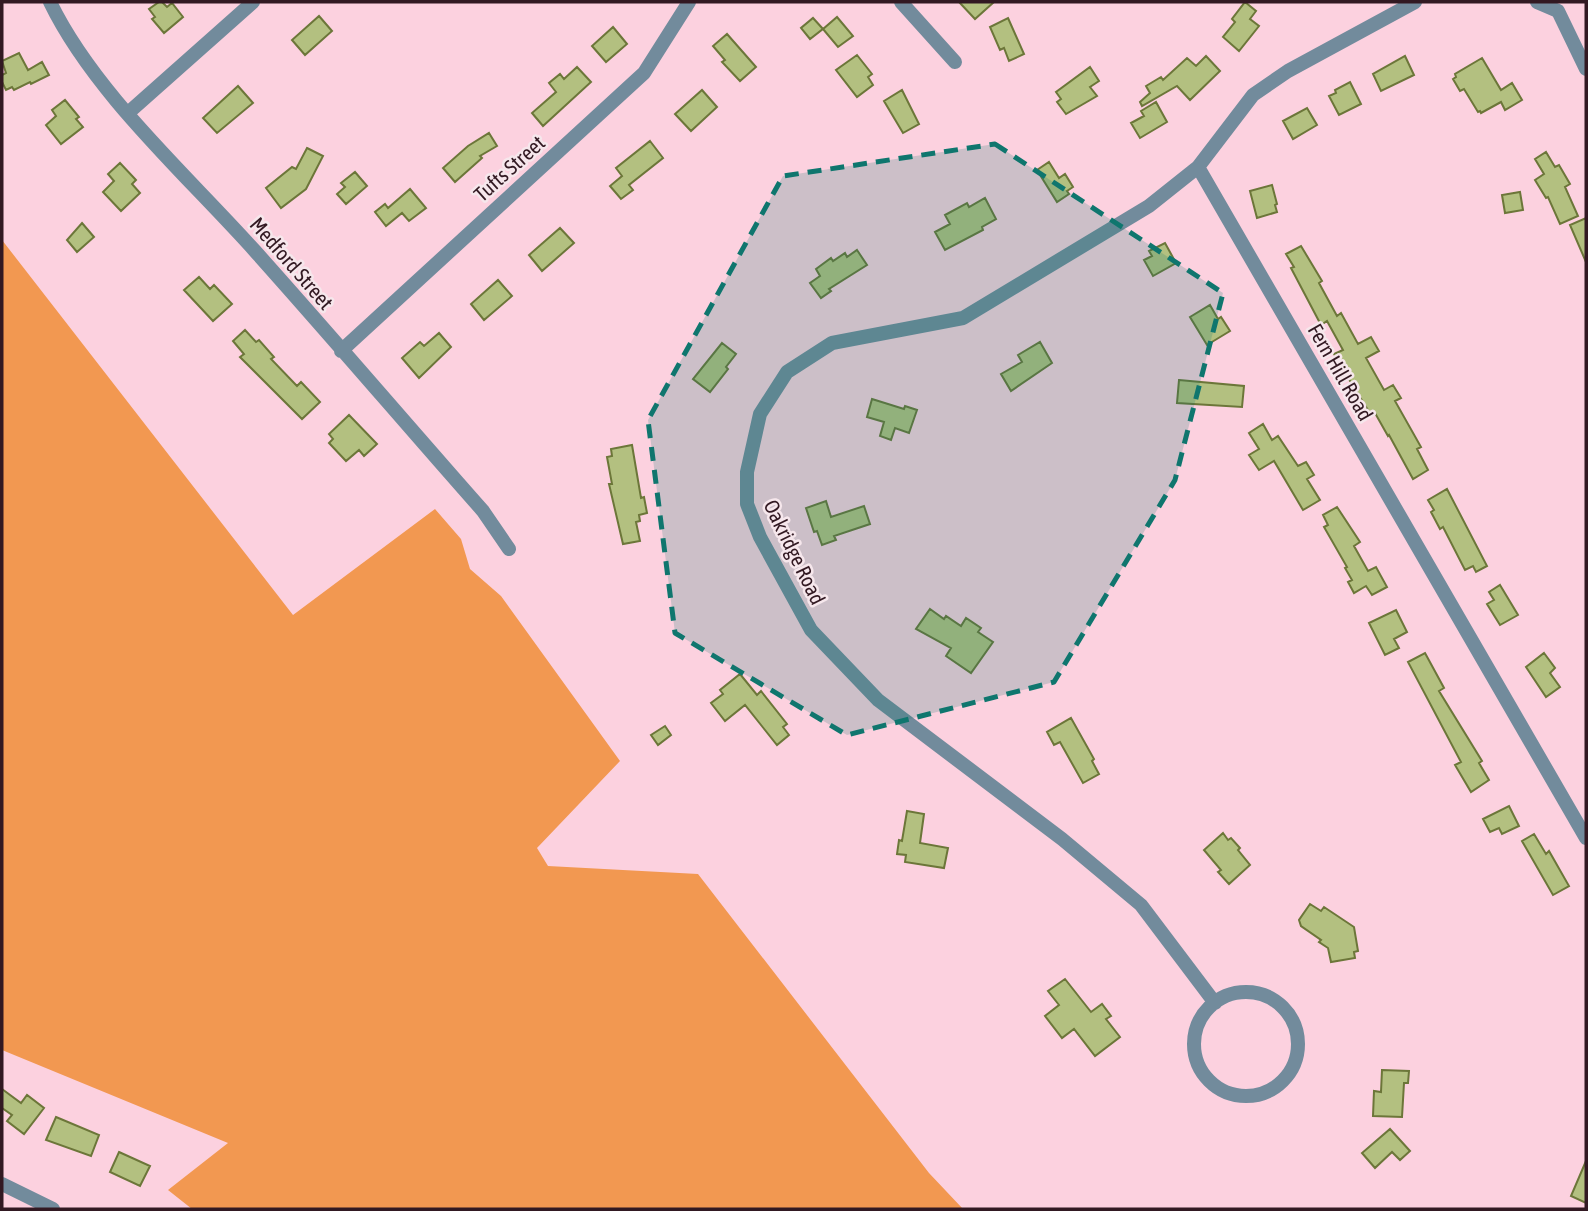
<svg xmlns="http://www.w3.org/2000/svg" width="1588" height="1211" font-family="'Asap Condensed',sans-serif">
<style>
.forest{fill:#f29851}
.building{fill:#b3c080;stroke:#6c7639;stroke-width:2}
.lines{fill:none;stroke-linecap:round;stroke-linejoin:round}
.minor{stroke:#728b9c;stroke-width:14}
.marked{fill:#0f766e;fill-opacity:0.2;stroke:#0f766e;stroke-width:5;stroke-dasharray:14 9;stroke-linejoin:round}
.labels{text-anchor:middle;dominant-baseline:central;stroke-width:5;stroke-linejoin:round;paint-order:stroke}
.street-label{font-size:21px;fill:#321922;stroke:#f6e7ec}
</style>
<rect width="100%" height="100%" fill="#fcd1df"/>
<path class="forest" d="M2,240L293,615L435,509L461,539L470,569L501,596L620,761L537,848L548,866L698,874L929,1173L963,1209H192L168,1190L228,1143L2,1050Z"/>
<path class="building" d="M159,2H162L167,7L172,3L183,17L164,33L152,19L155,17L149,9Z
M959,2H994L975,19Z
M1245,2L1256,11L1250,19L1259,26L1239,51L1223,37L1235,22L1232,19Z
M319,16L332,31L305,55L292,40Z
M837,17L853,36L838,47L823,29L810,39L801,28L813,18L823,29Z
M1008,18L1024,54L1009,61L1004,48L1000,50L990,27Z
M613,27L627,44L606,62L592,46Z
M727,34L756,67L740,81L722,62L725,60L713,46Z
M19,53L28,70L42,62L49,75L31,84L30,82L14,90L12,87L6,90L2,82V75L6,73L2,61Z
M857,55L872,74L868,77L873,85L857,97L836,70Z
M1206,56L1220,71L1190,100L1177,86L1142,106L1140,102L1150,93L1146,86L1161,77L1163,80L1187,58L1196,66Z
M1405,56L1414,75L1381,91L1373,74Z
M1482,58L1501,90L1512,83L1522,100L1505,110L1501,102L1481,113L1480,111L1478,112L1464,89L1460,91L1453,79L1456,77L1455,74Z
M577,67L591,82L543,126L532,113L556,92L549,83L560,74L564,79Z
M1090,67L1099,81L1090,87L1097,96L1066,114L1057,102L1061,99L1056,92Z
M1350,82L1361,104L1339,115L1329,96L1336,93L1335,90Z
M238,86L253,103L217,133L203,118Z
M702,90L717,107L691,131L675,114Z
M902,90L919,124L903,133L884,101Z
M65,100L79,117L76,119L83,127L61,144L46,125L56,116L52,110Z
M1156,102L1167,122L1140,138L1131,123L1144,116L1141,111Z
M1307,108L1317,125L1293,139L1283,121Z
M489,133L497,146L480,156L482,158L455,182L443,168L468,146Z
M650,141L663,158L629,185L633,190L621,199L610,186L622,176L616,168Z
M307,148L323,156L306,189L281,208L266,188L292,167L296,169Z
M1546,152L1555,167L1559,165L1570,184L1565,187L1578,216L1560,224L1548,197L1546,198L1535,180L1544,174L1535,159Z
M1049,162L1059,178L1065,174L1073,187L1067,191L1069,194L1057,202L1037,170Z
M120,163L136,180L132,184L140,193L121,211L103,192L114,181L108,174Z
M355,172L367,186L346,204L337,194L345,187L341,183Z
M1272,185L1277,204L1275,205L1277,212L1257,218L1250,191Z
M410,189L426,208L409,221L402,213L386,226L375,212L385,204L388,208Z
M1520,192L1523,210L1505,213L1502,195Z
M985,198L996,219L982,227L983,230L945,250L935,232L950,224L945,215L967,203L969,207Z
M1586,218V262L1570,225Z
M82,223L94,237L77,252L67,240Z
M560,228L574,243L542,271L529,255Z
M1165,243L1176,263L1153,276L1144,260L1152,256L1149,251Z
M1301,246L1322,281L1319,283L1337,316L1341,313L1358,344L1371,337L1379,351L1366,358L1384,390L1393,385L1401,398L1395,401L1421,447L1417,449L1428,470L1413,479L1389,435L1388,436L1375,413L1371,415L1342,368L1334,354L1343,350L1327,321L1321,325L1291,268L1294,267L1286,254Z
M857,250L867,265L829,289L831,291L821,298L810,283L820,276L816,269L831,258L833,261L845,253L847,257Z
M199,277L210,289L214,285L232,304L213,321L184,290Z
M498,280L512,296L484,320L471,304Z
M1210,305L1218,319L1221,317L1230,331L1207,345L1190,317Z
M245,330L256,342L259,340L274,357L271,359L297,386L301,382L320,402L302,419L240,357L244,354L233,341Z
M439,333L451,347L419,378L402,358L420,342L424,346Z
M1040,342L1052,363L1011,391L1001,374L1022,362L1018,355Z
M722,343L736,354L726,367L728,369L710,392L693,379Z
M1179,380L1244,386L1242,407L1177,403Z
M872,399L904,409L905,406L917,410L909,433L895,428L891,440L880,436L884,422L867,417Z
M349,415L377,444L364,456L359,450L346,461L329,443L333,439L329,434Z
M1263,424L1272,440L1278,436L1298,466L1306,462L1314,475L1307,479L1320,500L1303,510L1274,461L1259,470L1249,455L1259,449L1249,433Z
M632,445L641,498L644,497L647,513L639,515L640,521L636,522L640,541L623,544L609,484H612L607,457L612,456L611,449Z
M1447,489L1487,566L1476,572L1473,566L1465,570L1443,527L1440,529L1431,512L1434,510L1428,500Z
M826,501L831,517L864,506L870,524L834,536L836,540L822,545L817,531L814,532L806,508Z
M1337,507L1360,542L1354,546L1368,571L1376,567L1387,587L1372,595L1366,586L1354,593L1348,582L1352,580L1345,568L1347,567L1324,527L1328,525L1323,515Z
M1500,585L1518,615L1500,625L1487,604L1494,600L1489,592Z
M930,609L944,619L946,616L961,626L966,618L981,628L978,632L993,642L971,673L946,656L951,648L916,629Z
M1396,610L1407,632L1394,639L1399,648L1385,655L1369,623Z
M1425,653L1444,688L1439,691L1482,761L1479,763L1489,780L1471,792L1455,765L1461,762L1408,662Z
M1544,653L1555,668L1550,673L1560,687L1546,697L1526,667Z
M740,674L757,695L761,691L787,724L783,727L789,735L777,745L745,705L725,721L711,703L723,694L720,690Z
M1071,718L1094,759L1092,761L1099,774L1083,783L1060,742L1054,745L1047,732Z
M665,726L671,735L658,745L651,735Z
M1509,806L1519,826L1502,834L1499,828L1490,832L1483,819Z
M907,811L924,814L920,843L948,848L944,868L905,862L906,855L897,854L899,840L902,841Z
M1223,833L1228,840L1231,838L1240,848L1238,850L1250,865L1229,884L1218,872L1221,870L1204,850Z
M1534,834L1546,854L1549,851L1569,886L1553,895L1522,841Z
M1310,904L1321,911L1324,907L1354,927L1358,951L1354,952L1355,958L1331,962L1328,948L1319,942L1321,940L1301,926L1299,920Z
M1065,979L1091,1012L1102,1004L1111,1016L1106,1019L1120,1037L1095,1056L1074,1029L1062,1038L1045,1016L1059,1005L1048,991Z
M1382,1070L1409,1071L1408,1083H1404L1402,1117L1373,1116L1374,1091L1381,1092Z
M2,1089L21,1103L27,1095L44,1108L24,1134L7,1121L12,1115L2,1108Z
M56,1117L99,1135L91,1156L46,1140Z
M1390,1129L1410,1151L1400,1160L1392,1152L1375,1168L1362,1153Z
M119,1152L150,1166L140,1186L110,1172Z
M1586,1161V1203L1571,1196Z"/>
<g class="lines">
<path class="minor" d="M50,2C94,93 187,175 255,251C332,337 407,425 483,511L509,549
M901,2L955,62
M1537,2L1558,11L1586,69
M128,113L253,2
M1198,167L1586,838
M341,351L644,73L689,2
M1194 1044a52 52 0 1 1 104 0a52 52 0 1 1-104 0Z
M1215,1003L1141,905L1062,839L878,700L811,630L760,537L747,504V472L760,414L787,372L832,343L963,318L1149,206L1198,167L1253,95L1288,71L1415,2
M2,1184L53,1209"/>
</g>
<path class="marked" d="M995,144L1223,293L1175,480L1054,682L847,735L675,633L648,420L783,176Z"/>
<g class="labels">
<g class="street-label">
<text transform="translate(509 168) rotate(-42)">Tufts Street</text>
<text transform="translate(292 263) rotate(49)">Medford Street</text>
<text transform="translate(1341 372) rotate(60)">Fern Hill Road</text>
<text transform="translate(795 552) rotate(64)">Oakridge Road</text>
</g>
</g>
<rect width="1588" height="1211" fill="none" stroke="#321922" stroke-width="7"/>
</svg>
